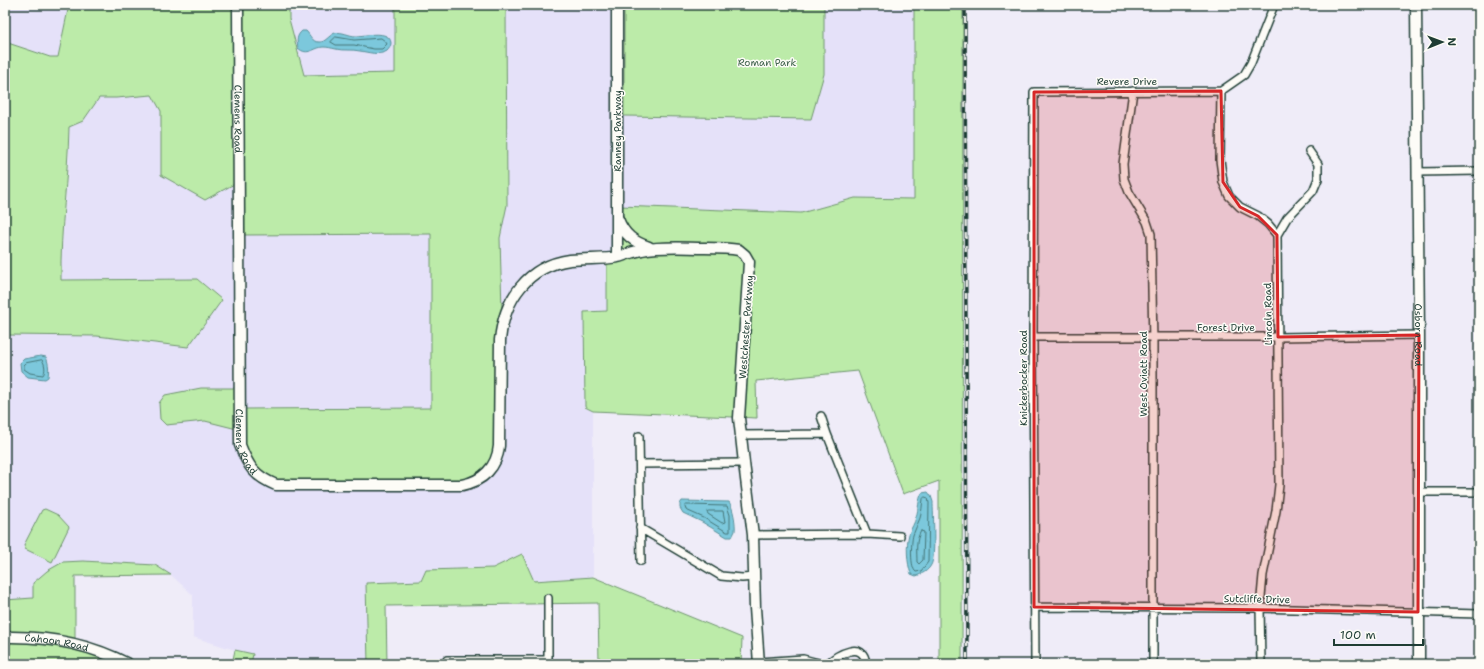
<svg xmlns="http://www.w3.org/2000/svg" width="1484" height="669" font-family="'Shantell Sans',sans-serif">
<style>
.built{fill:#e5e1f9}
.green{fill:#bceba9;stroke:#6e946e}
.water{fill:#7cc8dc;stroke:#579099}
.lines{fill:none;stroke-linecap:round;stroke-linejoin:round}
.shore{stroke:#447577;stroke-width:1}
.street-casing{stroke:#1f3d34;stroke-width:10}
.secondary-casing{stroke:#1f3d34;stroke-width:13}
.street{stroke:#fdfcf7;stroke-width:7}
.secondary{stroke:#fdfcf7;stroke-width:10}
.rail-casing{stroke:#1f3d34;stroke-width:3.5}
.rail{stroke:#fdfcf7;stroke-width:2;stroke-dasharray:6;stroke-linecap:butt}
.marked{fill:#d62828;fill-opacity:0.2;stroke:#d62828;stroke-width:3;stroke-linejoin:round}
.labels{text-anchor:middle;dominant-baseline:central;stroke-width:3;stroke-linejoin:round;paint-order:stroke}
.park-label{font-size:10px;fill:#3e604b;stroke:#fdfcf7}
.street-label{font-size:10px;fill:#1f3d34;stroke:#fdfcf7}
</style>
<rect width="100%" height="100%" fill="#efecf8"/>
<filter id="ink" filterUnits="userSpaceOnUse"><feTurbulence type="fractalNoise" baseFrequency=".025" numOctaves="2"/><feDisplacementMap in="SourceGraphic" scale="8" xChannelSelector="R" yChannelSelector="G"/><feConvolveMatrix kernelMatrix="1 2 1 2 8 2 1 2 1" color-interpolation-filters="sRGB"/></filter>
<g filter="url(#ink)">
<path class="built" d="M5,5H69L58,57H50L5,42Z
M289,5H395V73L304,75L289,19Z
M506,5H614V255L548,263L502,311L500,238L507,205Z
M824,5H914V199L855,198L801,213L620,206L619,116L811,119Z
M152,94L161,111V175L236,183V235L431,234V408L237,409V450L247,470L263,483L460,487L511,305L535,277L564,263L607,261V311L584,312L585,407L593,411V577L534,581L522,554L493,568L426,570L421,581L366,583L368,664H251L252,654L235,650L193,637V595L171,575L155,565L83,561L33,598L5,600V341L7,335L97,336L222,300L197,279L61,280V260L69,154V127L83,120L99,98H116Z"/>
<path class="green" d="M69,5H233L236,183L205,200L161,175V111L152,95L116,98H99L83,121L69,127C68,178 60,229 61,280L197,279L222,300L188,347L97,336L7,335L5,341V42L50,57H58Z
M242,5H289V19L304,75L395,73V5H506L507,205L500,238L502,311L496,333V434L494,451L484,471L473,478L460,482H277C240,467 243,443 242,409L431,408V234L244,235Z
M624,5H824V74L811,119L624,116Z
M914,5H963L962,664H939V481L903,494L858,371L756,381L757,418L593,411L585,407L584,312L607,311V261L620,260V206L801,213L855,198L914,199Z
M201,388H237V429L205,421L166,425L160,419L159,403L165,395Z
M45,509L58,515L69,527L52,562L25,549L24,545L42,510Z
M522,554L534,581L593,577L742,638L741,664H599L598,603L386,606L387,664H368L366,583L421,581L426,570L493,568Z
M83,561L155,565L171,575L75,576V641L133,664H5V600L33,598V583L47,571L63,562Z
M235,650L253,654L251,664H232Z"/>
<path class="water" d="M302,31H306C311,36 312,42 319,42C325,43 329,35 335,33C342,31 349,36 356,36C364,36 390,29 391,43C391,46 389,49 387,51C380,56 367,52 360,51C352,49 343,51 336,49C331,48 328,47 324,47C314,47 308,57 298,48C297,41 296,36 302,31Z
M41,356L46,357C49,364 49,370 48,377L45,379L28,377L21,371L20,363L24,359Z
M928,492L931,496L933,502C933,513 936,557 931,565C928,571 922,574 916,576L911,574C907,563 906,545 909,534C911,528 915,523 916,517C919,508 918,500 922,493Z
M682,501L729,502C733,507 736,524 735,531C734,533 733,535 732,537H727L702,522L683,513L680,508V504Z"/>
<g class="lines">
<path class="shore" d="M336,37L354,40L381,38L385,41L387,44L382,49H374L354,45H336L331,42Z
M42,360C45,363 46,371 43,375L30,373L24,369V365L26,363Z
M925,497L928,498L929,503L928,562L921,571L916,572C910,568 911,543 913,535C915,529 918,524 920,518C922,512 922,505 923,499Z
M687,505L727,506L730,515V532H727L704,518L686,510L685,507Z
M709,511H723L725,522L722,523L708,514L707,512Z
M921,531L924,532L923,560L919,564L917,562C917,552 915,540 921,531Z"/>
<g class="street-casing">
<path id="street" d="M1133,91L1123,164L1124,179L1129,192L1147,222L1151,234L1153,344V664
M1221,91L1220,160L1223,182L1229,196L1240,207L1258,216L1268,224L1277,235L1279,485L1276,511L1263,575L1260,608L1261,664
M1221,91L1244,75L1251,63L1274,5
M1418,172L1479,171
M1277,235L1287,218L1313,191L1318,179V164L1309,151
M1033,337H1278L1419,335
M821,416L827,434
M740,435L827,434L867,534L900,536
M639,436L641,561
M640,464L744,463
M1419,492H1479
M640,528L721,576L742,578L754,577
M753,535L867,534
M548,598V664
M1034,607L1260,608L1479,614
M759,662L803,659L822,664
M447,664V660H548
M827,664C837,655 864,639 866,664
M1035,664L1033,337L1034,92L1221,91"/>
</g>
<g class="secondary-casing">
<g id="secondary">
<path id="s1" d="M238,5L240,445C248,466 254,476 276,485H462C483,481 497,467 499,446L500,340C504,300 527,266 570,260C586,258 603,260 618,257C626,255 634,251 642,250C662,246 684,248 705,248C716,248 728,248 739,250L745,255L749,262L739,418L744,463L753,535L755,608L759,664"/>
<path d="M617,5V257"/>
<path id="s2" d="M1416,5L1419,335V664"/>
<path d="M618,219C624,235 634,242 649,247"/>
<path id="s3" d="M5,637C48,636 90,644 128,664"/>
</g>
</g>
<use href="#street" class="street"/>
<use href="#secondary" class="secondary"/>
<g class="rail-casing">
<path id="rail" d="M965,5L967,664"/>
</g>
<use href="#rail" class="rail"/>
</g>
</g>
<path class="marked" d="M1221,91L1223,182L1240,207L1258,216L1277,235L1278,337L1419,335L1418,612L1034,607V92Z"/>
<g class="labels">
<g class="park-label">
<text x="767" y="62">Roman Park</text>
</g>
<g class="street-label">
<text x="1127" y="81">Revere Drive</text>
<text stroke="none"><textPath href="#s1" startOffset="114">Clemens Road</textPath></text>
<text transform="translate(617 131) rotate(-90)">Ranney Parkway</text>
<text transform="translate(1268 314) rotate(-91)">Lincoln Road</text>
<text transform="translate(746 327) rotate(-86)">Westchester Parkway</text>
<text x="1226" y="327">Forest Drive</text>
<text stroke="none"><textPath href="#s2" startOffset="330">Osborn Road</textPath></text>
<text transform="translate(1143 374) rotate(-90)">West Oviatt Road</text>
<text transform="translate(1023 378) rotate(-90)">Knickerbocker Road</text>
<text stroke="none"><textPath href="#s1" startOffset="438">Clemens Road</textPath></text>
<text transform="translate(1257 599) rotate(1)">Sutcliffe Drive</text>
<text stroke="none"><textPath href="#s3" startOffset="52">Cahoon Road</textPath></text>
</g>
</g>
<rect width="1484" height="669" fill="none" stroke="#fdfcf7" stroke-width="20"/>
<rect x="10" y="10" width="1464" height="649" fill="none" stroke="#1f3d34" stroke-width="1.5" filter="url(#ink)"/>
<g transform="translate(1442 42) rotate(89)" stroke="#fdfcf7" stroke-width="3" paint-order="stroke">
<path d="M0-3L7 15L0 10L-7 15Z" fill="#1f3d34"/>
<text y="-6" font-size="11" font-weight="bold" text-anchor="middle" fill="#1f3d34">N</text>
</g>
<path d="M1334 639v6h89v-6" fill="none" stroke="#1f3d34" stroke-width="2"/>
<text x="1340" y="639" font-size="12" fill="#1f3d34" stroke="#fdfcf7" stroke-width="3" paint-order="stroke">100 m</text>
</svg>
